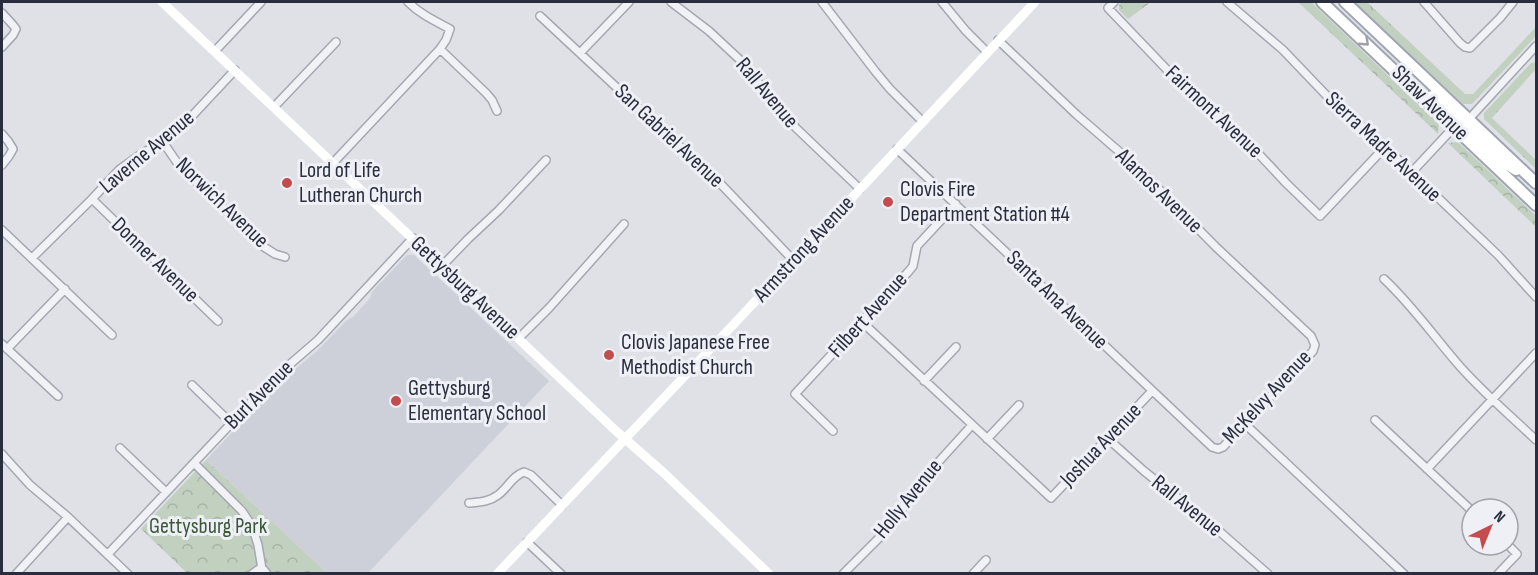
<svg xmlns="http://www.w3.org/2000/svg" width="1538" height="575" font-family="'Sofia Sans Condensed',sans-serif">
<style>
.built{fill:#cdd0d9}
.grass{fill:url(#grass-tufts)}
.forest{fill:url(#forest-crowns)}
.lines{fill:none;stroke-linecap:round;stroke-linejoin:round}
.street-casing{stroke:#a5a7b1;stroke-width:10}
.primary-casing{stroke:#9fa4b2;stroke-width:14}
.street{stroke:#f1f2f6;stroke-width:7}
.secondary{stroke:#fff;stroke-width:9}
.primary{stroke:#fff;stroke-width:10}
.oneway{stroke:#9fa0a8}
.poi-dot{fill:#c34c4e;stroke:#eef0f5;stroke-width:2}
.labels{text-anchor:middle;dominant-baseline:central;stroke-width:6;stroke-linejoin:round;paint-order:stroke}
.street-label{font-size:22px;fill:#292d3d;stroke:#eef0f5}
.poi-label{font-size:22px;fill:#292d3d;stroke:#eef0f5;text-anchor:start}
.park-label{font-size:22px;fill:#395737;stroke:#eef0f5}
</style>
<defs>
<pattern id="grass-tufts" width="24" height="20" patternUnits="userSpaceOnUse" patternTransform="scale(1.5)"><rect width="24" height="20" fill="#c2d0c0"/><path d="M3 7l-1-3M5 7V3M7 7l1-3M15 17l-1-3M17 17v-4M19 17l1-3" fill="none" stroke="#a7b3a6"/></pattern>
<pattern id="forest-crowns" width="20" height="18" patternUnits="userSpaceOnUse" patternTransform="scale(1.5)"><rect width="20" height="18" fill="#c2d0c0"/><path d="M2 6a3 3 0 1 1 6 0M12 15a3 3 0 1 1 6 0" fill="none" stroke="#a7b3a6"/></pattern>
</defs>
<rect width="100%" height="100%" fill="#dfe1e7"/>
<path class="built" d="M407,255H414L549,381L368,573H327L206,460L282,380L317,351L346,321L354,316L370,298L372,292Z"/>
<path class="grass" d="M1354,2H1367L1465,94H1473L1536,27V36L1472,104H1463Z
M1536,62V69L1492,118L1536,160V169L1484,119V113L1531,63Z"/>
<path class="forest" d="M1122,2H1151L1128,19L1119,10V5Z
M1298,2H1311L1439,124L1438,134Z
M1458,142L1536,216V227L1448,143Z
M206,460L327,573H187L141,529Z"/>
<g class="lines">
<g class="street-casing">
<path id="street" d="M671,2L709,31L739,59L796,128L860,189
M822,2L875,71L890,89L922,121
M942,2L966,31L987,52
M1114,2L1108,8L1173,76L1242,136L1286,183L1320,216L1385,147
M1227,2L1283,50L1328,97L1385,147L1498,255L1536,297
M1424,2L1460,43L1465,47L1470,48L1500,18L1513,2
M2,13L13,25L16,29L13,35L2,47
M540,16L673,140L717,180L793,260
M440,49L486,93L492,100L497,111
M215,51L261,2
M580,53L629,2
M274,107L336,42
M1469,119L1536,46
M2,134L8,141L13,149L9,156L2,165
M163,142L178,164L189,175L264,247L275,254L285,257
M897,149L1212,447L1218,449L1223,447L1313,351L1315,345L1311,336L1216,247L1137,167L1077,115L998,40
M333,163L440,49L446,40L450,29C435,21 420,14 408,2
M1412,172L1454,127
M92,199L218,321
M2,230L112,335
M32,258L92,199L120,169L141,154L163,142L178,131L235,70
M442,266L468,239L499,210L546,160
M1384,279C1411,304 1432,334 1457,363C1481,391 1510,415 1536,440
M862,322L1051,498L1152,391
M519,338L549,308L624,224
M2,344L58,396
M7,349L65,289
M924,381L956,347
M192,385L231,423
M1375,420L1472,511
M1245,424L1404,574
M833,431L795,394L909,271L913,266L917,246L956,204
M1107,438L1144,471L1219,531L1268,574
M987,439L1019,405
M120,448L166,492
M2,454L30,485L68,517L128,574
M194,463L242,511L252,526L258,545L262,569
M1427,469L1536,353
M469,503C479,502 489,502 498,495C508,488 512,476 524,472L531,475L562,505
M527,542L561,574
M108,554L274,378L318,340L413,238
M16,574L68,517
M252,574L259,569L264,570L267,574
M843,574L888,529L896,520L913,490L972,425
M973,574L986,560
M1498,574L1517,554L1508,545"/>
</g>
<g class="primary-casing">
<path id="primary" d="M1322,2L1536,205
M1345,2L1536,183
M1432,96L1456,118L1463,121L1469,119
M1454,127H1461L1470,130L1505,163L1516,170"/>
</g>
<use href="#street" class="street"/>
<path class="secondary" d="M162,2L615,430L665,474L769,574
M497,574L734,324L1035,2"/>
<use href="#primary" class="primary"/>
</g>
<defs><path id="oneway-chevron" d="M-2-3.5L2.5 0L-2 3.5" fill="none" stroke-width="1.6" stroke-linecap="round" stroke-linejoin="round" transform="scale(1.5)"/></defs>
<use class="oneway" href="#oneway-chevron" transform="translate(1365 42) rotate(43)"/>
<g class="poi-dot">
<circle cx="287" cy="183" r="6"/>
<circle cx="888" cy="202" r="6"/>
<circle cx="609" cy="355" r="6"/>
<circle cx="396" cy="401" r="6"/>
</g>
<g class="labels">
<g class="street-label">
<text transform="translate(767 93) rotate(50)">Rall Avenue</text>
<text transform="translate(1430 103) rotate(44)">Shaw Avenue</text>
<text transform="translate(1214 112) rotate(43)">Fairmont Avenue</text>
<text transform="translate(669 136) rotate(43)">San Gabriel Avenue</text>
<text transform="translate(1383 147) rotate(43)">Sierra Madre Avenue</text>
<text transform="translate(147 152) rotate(-40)">Laverne Avenue</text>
<text transform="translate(1159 191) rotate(44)">Alamos Avenue</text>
<text transform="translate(222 203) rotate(44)">Norwich Avenue</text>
<text transform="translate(804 249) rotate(-47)">Armstrong Avenue</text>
<text transform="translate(155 260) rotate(44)">Donner Avenue</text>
<text transform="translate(465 288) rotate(43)">Gettysburg Avenue</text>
<text transform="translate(1057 300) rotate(44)">Santa Ana Avenue</text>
<text transform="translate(868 315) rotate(-48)">Filbert Avenue</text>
<text transform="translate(259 395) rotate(-45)">Burl Avenue</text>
<text transform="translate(1267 397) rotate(-47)">McKelvy Avenue</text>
<text transform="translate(1101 445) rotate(-46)">Joshua Avenue</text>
<text transform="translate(908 499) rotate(-51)">Holly Avenue</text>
<text transform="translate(1187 506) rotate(39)">Rall Avenue</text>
</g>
<g class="poi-label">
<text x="299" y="170">Lord of Life<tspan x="299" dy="25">Lutheran Church</tspan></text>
<text x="900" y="189">Clovis Fire<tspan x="900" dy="25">Department Station #4</tspan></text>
<text x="621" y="342">Clovis Japanese Free<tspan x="621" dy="25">Methodist Church</tspan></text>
<text x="408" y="388">Gettysburg<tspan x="408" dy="25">Elementary School</tspan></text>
</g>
<g class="park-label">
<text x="208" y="526">Gettysburg Park</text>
</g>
</g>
<rect width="1538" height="575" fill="none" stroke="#292d3d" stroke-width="6"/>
<g transform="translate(1490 527) rotate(43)"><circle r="28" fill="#eef0f5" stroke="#9fa2ab" stroke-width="1.5"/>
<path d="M0-4.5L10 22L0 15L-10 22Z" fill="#c34c4e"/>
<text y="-9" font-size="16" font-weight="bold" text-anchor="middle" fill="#292d3d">N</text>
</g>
</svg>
